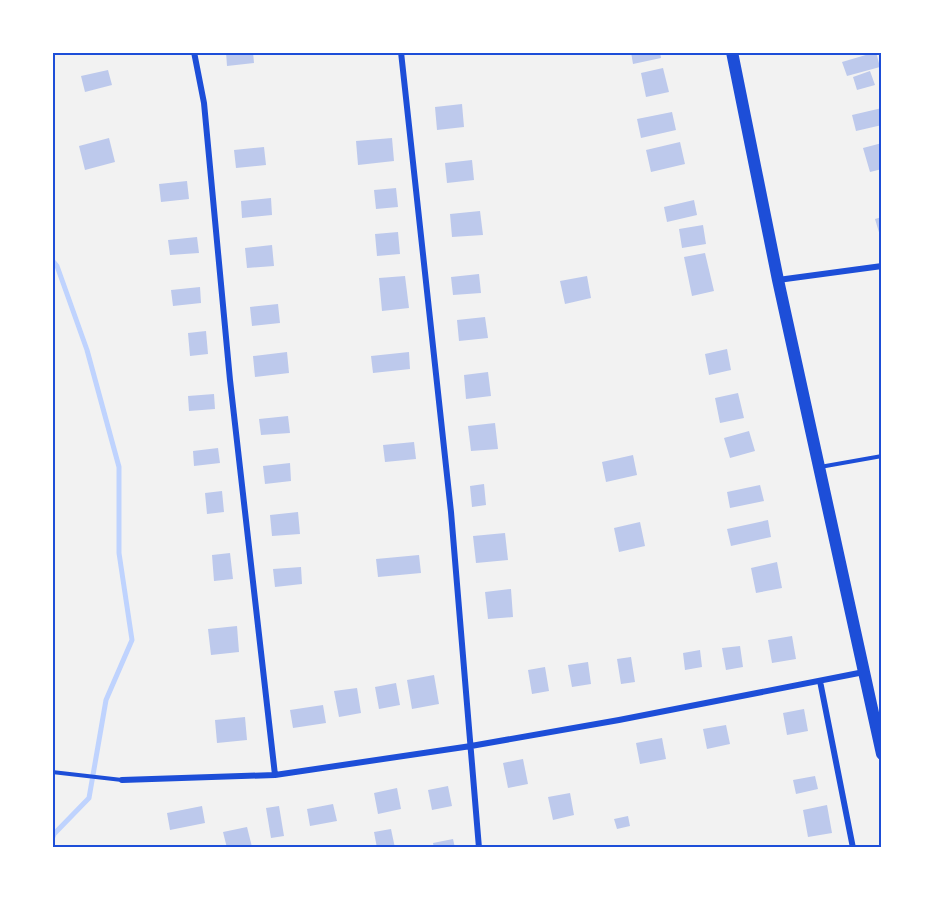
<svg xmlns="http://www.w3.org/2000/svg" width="934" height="900" font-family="Raleway,sans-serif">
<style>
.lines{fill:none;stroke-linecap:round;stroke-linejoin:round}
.stream{stroke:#bfd3fe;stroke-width:5}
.building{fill:#bdc9ec}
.service{stroke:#1d4ed8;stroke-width:4}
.minor{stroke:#1d4ed8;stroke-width:6}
.primary{stroke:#1d4ed8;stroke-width:12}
.neatline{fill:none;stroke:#1d4ed8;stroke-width:2}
</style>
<rect width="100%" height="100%" fill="#f2f2f2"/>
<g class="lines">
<path class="stream" d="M52,260L57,266L87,350L119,467V553L132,640L106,700L89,798L54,834L52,839"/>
</g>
<path class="building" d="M226,52H253L254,63L227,66Z
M631,52H660L661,58L633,64Z
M876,52L880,67L847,76L842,62Z
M663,68L669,92L646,97L641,73Z
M108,70L112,85L85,92L81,76Z
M870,71L875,85L857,90L853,77Z
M462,104L464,127L437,130L435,107Z
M882,108V125L856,131L852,115Z
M672,112L676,130L641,138L637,119Z
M109,138L115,162L85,170L79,146Z
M392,138L394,161L358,165L356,141Z
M680,142L685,164L651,172L646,150Z
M882,143V169L870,172L863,148Z
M264,147L266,165L236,168L234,150Z
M472,160L474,180L447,183L445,163Z
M187,181L189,199L161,202L159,184Z
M396,188L398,207L376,209L374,190Z
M271,198L272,215L242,218L241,201Z
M694,200L697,215L667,222L664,207Z
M480,211L483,235L452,237L450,214Z
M882,217V239H881L875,219Z
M703,225L706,244L682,248L679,229Z
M398,232L400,254L377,256L375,234Z
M197,237L199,253L170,255L168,240Z
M272,245L274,266L247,268L245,248Z
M705,253L714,291L692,296L684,257Z
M479,274L481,293L453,295L451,277Z
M405,276L409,308L382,311L379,278Z
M587,276L591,298L565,304L560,281Z
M200,287L201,303L173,306L171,290Z
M278,304L280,323L252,326L250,307Z
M485,317L488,338L459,341L457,320Z
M206,331L208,354L190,356L188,333Z
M727,349L731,370L709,375L705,354Z
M287,352L289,373L255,377L253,356Z
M409,352L410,369L373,373L371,356Z
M488,372L491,396L466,399L464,375Z
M738,393L744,418L720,423L715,398Z
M214,394L215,409L189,411L188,396Z
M288,416L290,433L261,435L259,419Z
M495,423L498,449L471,451L468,426Z
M749,431L755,451L730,458L724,438Z
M414,442L416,459L385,462L383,445Z
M218,448L220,463L194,466L193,451Z
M633,455L637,475L606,482L602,462Z
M290,463L291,481L265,484L263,466Z
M484,484L486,505L472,507L470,486Z
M760,485L764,501L730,508L727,492Z
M222,491L224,512L207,514L205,493Z
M298,512L300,534L272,536L270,515Z
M768,520L771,537L731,546L727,529Z
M640,522L645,546L619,552L614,528Z
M505,533L508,560L476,563L473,536Z
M230,553L233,579L214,581L212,555Z
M419,555L421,573L378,577L376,559Z
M777,562L782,588L756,593L751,568Z
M301,567L302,584L275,587L273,569Z
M511,589L513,617L488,619L485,592Z
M237,626L239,652L211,655L208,629Z
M792,636L796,659L772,663L768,640Z
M740,646L743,667L726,670L722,648Z
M700,650L702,667L685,670L683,653Z
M631,657L635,682L621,684L617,659Z
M588,662L591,684L572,687L568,665Z
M545,667L549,691L532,694L528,670Z
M434,675L439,704L412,709L407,680Z
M396,683L400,705L379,709L375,687Z
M357,688L361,713L339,717L334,691Z
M323,705L326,723L293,728L290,710Z
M804,709L808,731L787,735L783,713Z
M245,717L247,740L217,743L215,720Z
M726,725L730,744L707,749L703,729Z
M662,738L666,759L640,764L636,743Z
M523,759L528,784L508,788L503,763Z
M815,776L818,789L796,794L793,780Z
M448,786L452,806L432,810L428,790Z
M397,788L401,809L378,814L374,793Z
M570,793L574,815L553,820L548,797Z
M333,804L337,821L310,826L307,809Z
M827,805L832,833L808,837L803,810Z
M202,806L205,823L170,830L167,813Z
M279,806L284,836L271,838L266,808Z
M628,816L630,826L617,829L614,819Z
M247,827L252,847L227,848L223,832Z
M391,829L395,848H377L374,832Z
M453,839L455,848H434L433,843Z"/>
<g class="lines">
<path class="service" d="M820,467L882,456
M52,772L122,780"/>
<path class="minor" d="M194,52L204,103L230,380L275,775
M401,52L451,512L479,848
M778,280L882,266
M820,681L853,848
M122,780L275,775L471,746L619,720L864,672"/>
<path class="primary" d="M732,52L778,280L882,754"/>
</g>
<rect width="934" height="900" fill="none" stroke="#ffffff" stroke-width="108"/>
<rect x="54" y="54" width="826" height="792" class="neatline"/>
</svg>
